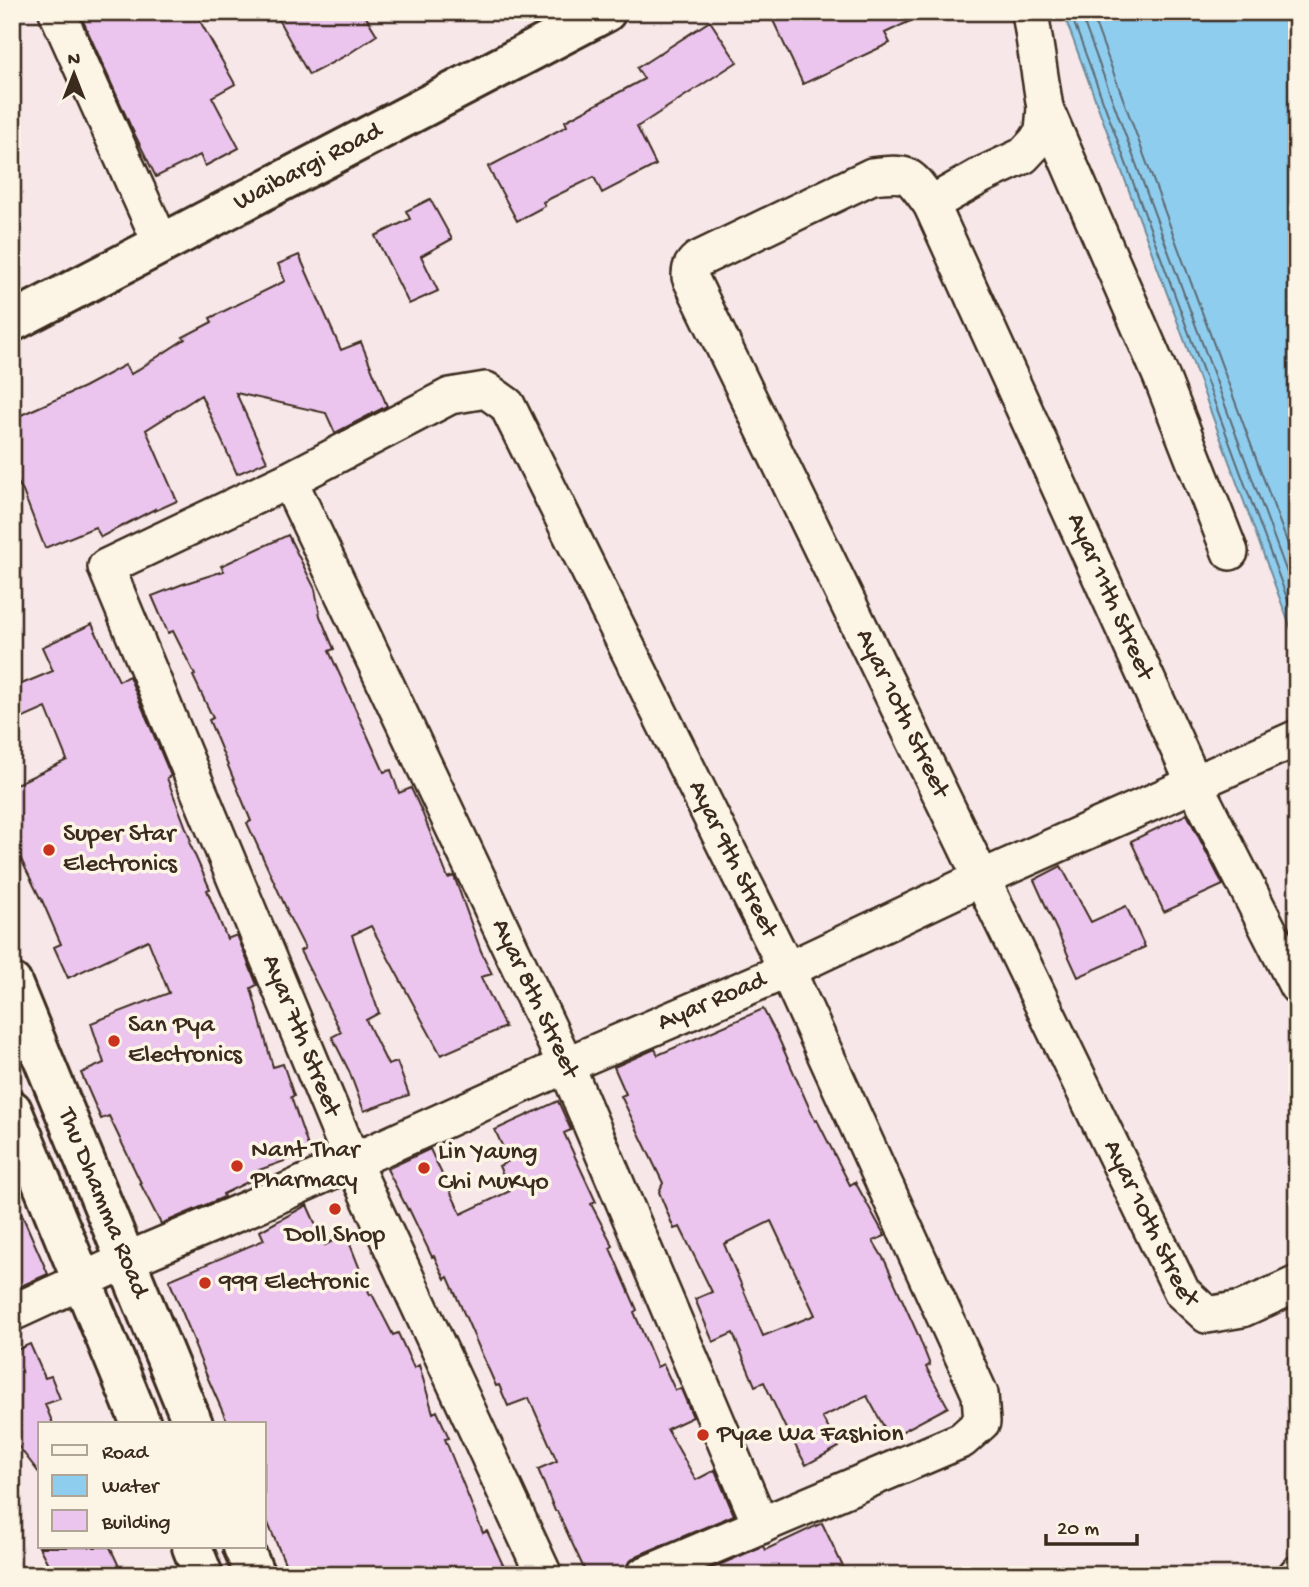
<svg xmlns="http://www.w3.org/2000/svg" width="1309" height="1587" font-family="'Gochi Hand',sans-serif">
<style>
.water{fill:#8fcdef;stroke:#6d8c9b;stroke-width:2}
.lines{fill:none;stroke-linecap:round;stroke-linejoin:round}
.shore{stroke:#5d6b72;stroke-width:2}
.building{fill:#ebc5ee;stroke:#3b2a1e;stroke-width:2;fill-rule:evenodd}
.minor-casing{stroke:#3b2a1e;stroke-width:40}
.primary-casing{stroke:#3b2a1e;stroke-width:44}
.minor{stroke:#fcf5e5;stroke-width:35}
.primary{stroke:#fcf5e5;stroke-width:38}
.poi-dot{fill:#c8321e;stroke:#fcf5e5;stroke-width:2.5}
.labels{text-anchor:middle;dominant-baseline:central;stroke-width:7;stroke-linejoin:round;paint-order:stroke}
.street-label{font-size:26px;fill:#3b2a1e;stroke:#fcf5e5}
.poi-label{font-size:26px;fill:#3b2a1e;stroke:#fcf5e5;text-anchor:start}
</style>
<rect width="100%" height="100%" fill="#f7e7e8"/>
<filter id="ink" filterUnits="userSpaceOnUse"><feTurbulence type="fractalNoise" baseFrequency=".0143" numOctaves="2"/><feDisplacementMap in="SourceGraphic" scale="14" xChannelSelector="R" yChannelSelector="G"/><feConvolveMatrix kernelMatrix="1 2 1 2 8 2 1 2 1" color-interpolation-filters="sRGB"/></filter>
<g filter="url(#ink)">
<path class="water" d="M1063,12H1297V645Z"/>
<g class="lines">
<path class="shore" d="M1070,12L1297,625
M1080,12L1297,600
M1091,12L1297,569"/>
</g>
<path class="building" d="M79,12H195L235,84L212,97L239,148L205,166L200,155L156,177L130,125Z
M274,12H363L377,35L347,55L309,75Z
M769,12H929L885,33L890,43L803,84Z
M710,21L737,62L637,127L656,165L602,193L594,177L543,202L545,206L517,221L488,167L567,126L565,121L644,79L637,68Z
M430,199L452,239L421,256L438,291L409,304L375,236L410,219L406,211Z
M299,255L341,350L361,342L387,406L335,433L326,413L236,393L267,461L237,474L201,395L146,430L177,501L155,511V509L101,537L95,527L45,548L22,489L12,474V419L84,387L125,365L131,374L185,339L183,337L212,322L210,318L285,281L278,264Z
M288,535L315,589L320,616L334,649L329,651L384,772L391,770L399,793L411,788L422,812L448,878L454,876L481,951L492,974L481,977L505,1027L441,1055L371,926L352,935L379,1013L366,1020L388,1065L397,1062L409,1095L364,1111L349,1071L332,1037L341,1032L300,951L305,948L286,911L287,910L247,823L251,821L209,720L213,718L193,676L195,675L173,631L168,633L152,596L183,584L224,571L221,566Z
M92,624L119,681L129,676L171,776L167,778L191,841L189,842L210,889L207,890L227,939L237,935L257,985L251,988L273,1067L283,1064L294,1096L291,1097L310,1152L259,1170L262,1175L223,1194L224,1197L161,1224L140,1183H141L109,1116L101,1119L81,1073L104,1063L91,1023L169,993L148,940L68,978L54,947L61,944L41,898H40L12,841V786L67,760L46,708L12,723V688L53,671L42,647Z
M1187,814L1223,885L1164,912L1131,841Z
M1061,866L1091,922L1126,906L1145,947L1078,977L1034,880Z
M763,1009L778,1037L815,1121L817,1120L850,1185L855,1182L885,1236L873,1241L885,1261L919,1337L930,1365L926,1367L948,1407L890,1438L867,1396L822,1417L839,1447L806,1465L784,1425L764,1382L755,1386L733,1333L713,1342L695,1299L712,1292L680,1227L674,1229L659,1192L663,1183L621,1096L626,1094L614,1067L655,1049L658,1055ZM771,1221L815,1315L763,1336L724,1244Z
M558,1101L571,1130L564,1133L596,1202L591,1204L613,1246L610,1248L637,1310L634,1312L657,1367L663,1364L675,1390L681,1389L693,1417L667,1429L696,1480L715,1470L734,1515L636,1556L628,1563L624,1575H587L557,1511H555L538,1469L557,1461L529,1398L508,1406L499,1385L496,1386L448,1277L445,1279L434,1256L432,1257L409,1209L408,1210L387,1169L430,1149L461,1214L510,1191L499,1166L509,1161L495,1130Z
M12,1192L48,1274L12,1290Z
M307,1205L325,1245L346,1234L370,1295L372,1294L393,1335L398,1333L414,1368L419,1365L433,1413L437,1411L449,1438L445,1439L483,1533L487,1531L504,1567L487,1575H290L264,1514V1424H228L206,1374L194,1344L195,1343L169,1280L264,1240L260,1231Z
M30,1344L45,1378L51,1376L60,1399L45,1404L53,1424H40V1474L12,1438V1352Z
M822,1523L847,1575H696L763,1546L765,1550Z
M39,1547H110L123,1575H54Z"/>
<g class="lines">
<g class="minor-casing">
<g id="minor">
<path d="M57,12L161,243"/>
<path d="M1045,108L1161,376L1230,552"/>
<path d="M931,204L982,175L1023,156L1036,142L1043,131L1045,108L1030,12"/>
<path id="s1" d="M289,480L566,1065L761,1526"/>
<path id="s2" d="M1297,986L1194,783L931,204C908,173 911,172 872,176L697,260C691,265 690,269 690,277L1182,1292L1207,1315L1242,1309L1297,1284"/>
<path id="s3" d="M12,1313L125,1261L252,1207L566,1065L787,970L982,878L1297,738"/>
<path id="s4" d="M544,1575L352,1161L106,567L289,480L450,396L486,390L507,405L787,970L980,1394L982,1422L962,1440L644,1575"/>
<path d="M1296,1575L1297,1574"/>
</g>
</g>
<g class="primary-casing">
<g id="primary">
<path id="s5" d="M12,322L606,12"/>
<path id="s6" d="M12,983L193,1424"/>
<path d="M12,1110L141,1424"/>
<path d="M192,1547L203,1575"/>
<path d="M243,1547L255,1575"/>
</g>
</g>
<use href="#minor" class="minor"/>
<use href="#primary" class="primary"/>
</g>
</g>
<g class="poi-dot">
<circle cx="49" cy="850" r="7"/>
<circle cx="114" cy="1041" r="7"/>
<circle cx="237" cy="1166" r="7"/>
<circle cx="424" cy="1168" r="7"/>
<circle cx="335" cy="1209" r="7"/>
<circle cx="205" cy="1283" r="7"/>
<circle cx="703" cy="1435" r="7"/>
</g>
<g class="labels">
<g class="street-label">
<text stroke="none"><textPath href="#s5" startOffset="334">Waibargi Road</textPath></text>
<text transform="translate(1109 597) rotate(66)">Ayar 11th Street</text>
<text stroke="none"><textPath href="#s2" startOffset="1634">Ayar 10th Street</textPath></text>
<text stroke="none"><textPath href="#s4" startOffset="2053">Ayar 9th Street</textPath></text>
<text stroke="none"><textPath href="#s1" startOffset="574">Ayar 8th Street</textPath></text>
<text stroke="none"><textPath href="#s3" startOffset="766">Ayar Road</textPath></text>
<text transform="translate(300 1036) rotate(68)">Ayar 7th Street</text>
<text stroke="none"><textPath href="#s6" startOffset="238">Thu Dhamma Road</textPath></text>
<text stroke="none"><textPath href="#s2" startOffset="2202">Ayar 10th Street</textPath></text>
</g>
<g class="poi-label">
<text x="63" y="835">Super Star<tspan x="63" dy="30">Electronics</tspan></text>
<text x="128" y="1026">San Pya<tspan x="128" dy="30">Electronics</tspan></text>
<text x="251" y="1151">Nant Thar<tspan x="251" dy="30">Pharmacy</tspan></text>
<text x="438" y="1153">Lin Yaung<tspan x="438" dy="30">Chi MuKyo</tspan></text>
<text x="335" y="1236" text-anchor="middle">Doll Shop</text>
<text x="219" y="1283">999 Electronic</text>
<text x="717" y="1435">Pyae Wa Fashion</text>
</g>
</g>
<rect width="1309" height="1587" fill="none" stroke="#fcf5e5" stroke-width="42"/>
<rect x="21" y="21" width="1267" height="1545" fill="none" stroke="#3b2a1e" stroke-width="2.5" filter="url(#ink)"/>
<rect x="38" y="1422" width="228" height="126" fill="#fcf5e5" stroke="#afa495" stroke-width="2"/>
<rect x="52" y="1445" width="35" height="10" fill="#fcf5e5" stroke="#afa495" stroke-width="2"/>
<text x="102" y="1458" font-size="21" fill="#3b2a1e">Road</text>
<rect x="52" y="1475" width="35" height="21" fill="#8fcdef" stroke="#afa495" stroke-width="2"/>
<text x="102" y="1492" font-size="21" fill="#3b2a1e">Water</text>
<rect x="52" y="1510" width="35" height="21" fill="#ebc5ee" stroke="#afa495" stroke-width="2"/>
<text x="102" y="1528" font-size="21" fill="#3b2a1e">Building</text>
<g transform="translate(74 74)" stroke="#fcf5e5" stroke-width="5" paint-order="stroke">
<path d="M0-5L12 26L0 18L-12 26Z" fill="#3b2a1e"/>
<text y="-10" font-size="19" font-weight="bold" text-anchor="middle" fill="#3b2a1e">N</text>
</g>
<path d="M1046 1534v10h91v-10" fill="none" stroke="#3b2a1e" stroke-width="3.5"/>
<text x="1057" y="1534" font-size="21" fill="#3b2a1e" stroke="#fcf5e5" stroke-width="5" paint-order="stroke">20 m</text>
</svg>
